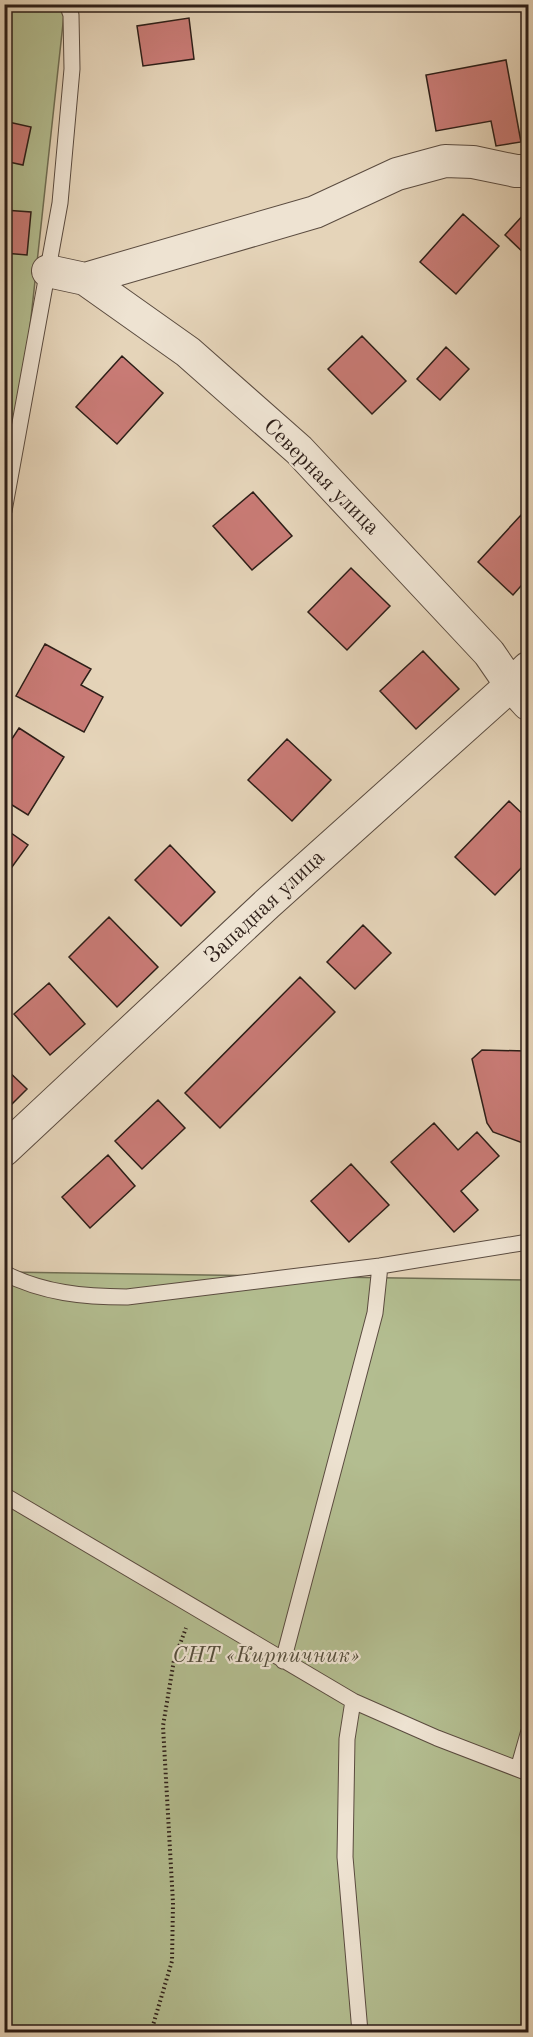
<svg xmlns="http://www.w3.org/2000/svg" width="533" height="2037" font-family="'Old Standard TT',serif">
<style>
.green{fill:#b3bd90;stroke:#706e54;stroke-width:1.5}
.building{fill:#c97b76;stroke:#2d1e18;stroke-width:1.5}
.lines{fill:none;stroke-linecap:round;stroke-linejoin:round}
.lane-casing{stroke:#5b4c40;stroke-width:17}
.street-casing{stroke:#5b4c40;stroke-width:34}
.path{stroke:#2d1e18;stroke-width:4;stroke-dasharray:1.5 3;stroke-linecap:butt}
.lane{stroke:#eee3d2;stroke-width:15}
.street{stroke:#eee3d2;stroke-width:32}
.labels{text-anchor:middle;dominant-baseline:central;stroke-width:4.5;stroke-linejoin:round;paint-order:stroke}
.street-label{font-size:22px;fill:#2d1e18;stroke:#eee3d2}
.park-label{font-size:22px;font-style:italic;fill:#554e3c;stroke:#eee3d2}
</style>
<rect width="100%" height="100%" fill="#e5d4b9"/>
<filter id="stains"><feTurbulence type="fractalNoise" baseFrequency=".00333" numOctaves="4"/><feColorMatrix values="0 0 0 0 .2 0 0 0 0 .09 0 0 0 0 .02 0 0 0 .5 -.17"/></filter>
<radialGradient id="worn" r=".72"><stop offset=".6" stop-color="#630" stop-opacity="0"/><stop offset="1" stop-color="#630" stop-opacity=".3"/></radialGradient>
<path class="green" d="M5,5H65L5,557Z
M4,1272L528,1280V2032H5Z"/>
<path class="building" d="M189,18L194,59L143,66L137,26Z
M506,60L521,142L496,146L491,121L436,131L426,75Z
M4,121L31,127L23,165L4,161Z
M4,210L31,212L27,255L4,253Z
M525,213L528,216V257L505,235Z
M463,214L499,246L456,294L420,262Z
M362,336L406,381L372,414L328,369Z
M446,347L469,369L440,400L417,379Z
M122,356L163,393L117,444L76,407Z
M253,492L292,536L252,570L213,526Z
M521,515L528,522V578L513,595L478,562Z
M351,568L390,606L347,650L308,612Z
M45,644L91,669L81,685L103,697L84,732L16,696Z
M423,651L459,689L416,729L380,691Z
M19,728L64,757L28,815L4,800V751Z
M287,739L331,780L292,821L248,780Z
M509,801L528,819V861L495,895L455,857Z
M4,828L28,845L4,878Z
M170,845L215,892L181,926L135,880Z
M109,917L158,967L117,1007L69,957Z
M363,925L391,953L355,989L327,962Z
M300,977L335,1012L220,1128L185,1093Z
M49,983L85,1024L50,1055L14,1014Z
M482,1050L525,1051L528,1055V1145L493,1132L487,1123L472,1059Z
M4,1067L27,1089L4,1112Z
M158,1100L185,1128L142,1169L115,1141Z
M434,1123L458,1150L477,1132L499,1156L461,1191L478,1210L454,1232L391,1162Z
M108,1155L135,1186L90,1228L62,1197Z
M351,1164L389,1205L349,1242L311,1201Z"/>
<g class="lines">
<g class="lane-casing">
<path id="lane" d="M4,511L60,203L72,69L71,15L67,4
M4,1273C43,1293 84,1297 127,1297L380,1266L528,1242
M4,1495L353,1701L437,1738L528,1773
M283,1661L375,1313L380,1266
M353,1701L347,1739L345,1857L360,2032
M518,1769L528,1734"/>
</g>
<g class="street-casing">
<path id="street" d="M48,271L85,279L188,352L299,450L489,653L511,685L528,704
M85,279L315,212L397,174L445,161L473,162L516,171H528
M4,1150L267,904L511,685L528,668"/>
</g>
<path class="path" d="M151,2032L172,1961L173,1903L163,1726L174,1660L186,1628"/>
<use href="#lane" class="lane"/>
<use href="#street" class="street"/>
</g>
<g class="labels">
<g class="street-label">
<text transform="translate(321 477) rotate(45)">Северная улица</text>
<text transform="translate(265 907) rotate(-43)">Западная улица</text>
</g>
<g class="park-label">
<text x="266" y="1656">СНТ «Кирпичник»</text>
</g>
</g>
<rect width="533" height="2037" fill="none" stroke="#e5d4b9" stroke-width="24"/>
<rect x="6" y="6" width="521" height="2025" fill="none" stroke="#2d1e18" stroke-width="3"/>
<rect x="12" y="12" width="509" height="2013" fill="none" stroke="#2d1e18" stroke-width="1.5"/>
<rect width="100%" height="100%" filter="url(#stains)"/>
<rect width="100%" height="100%" fill="url(#worn)"/>
</svg>
